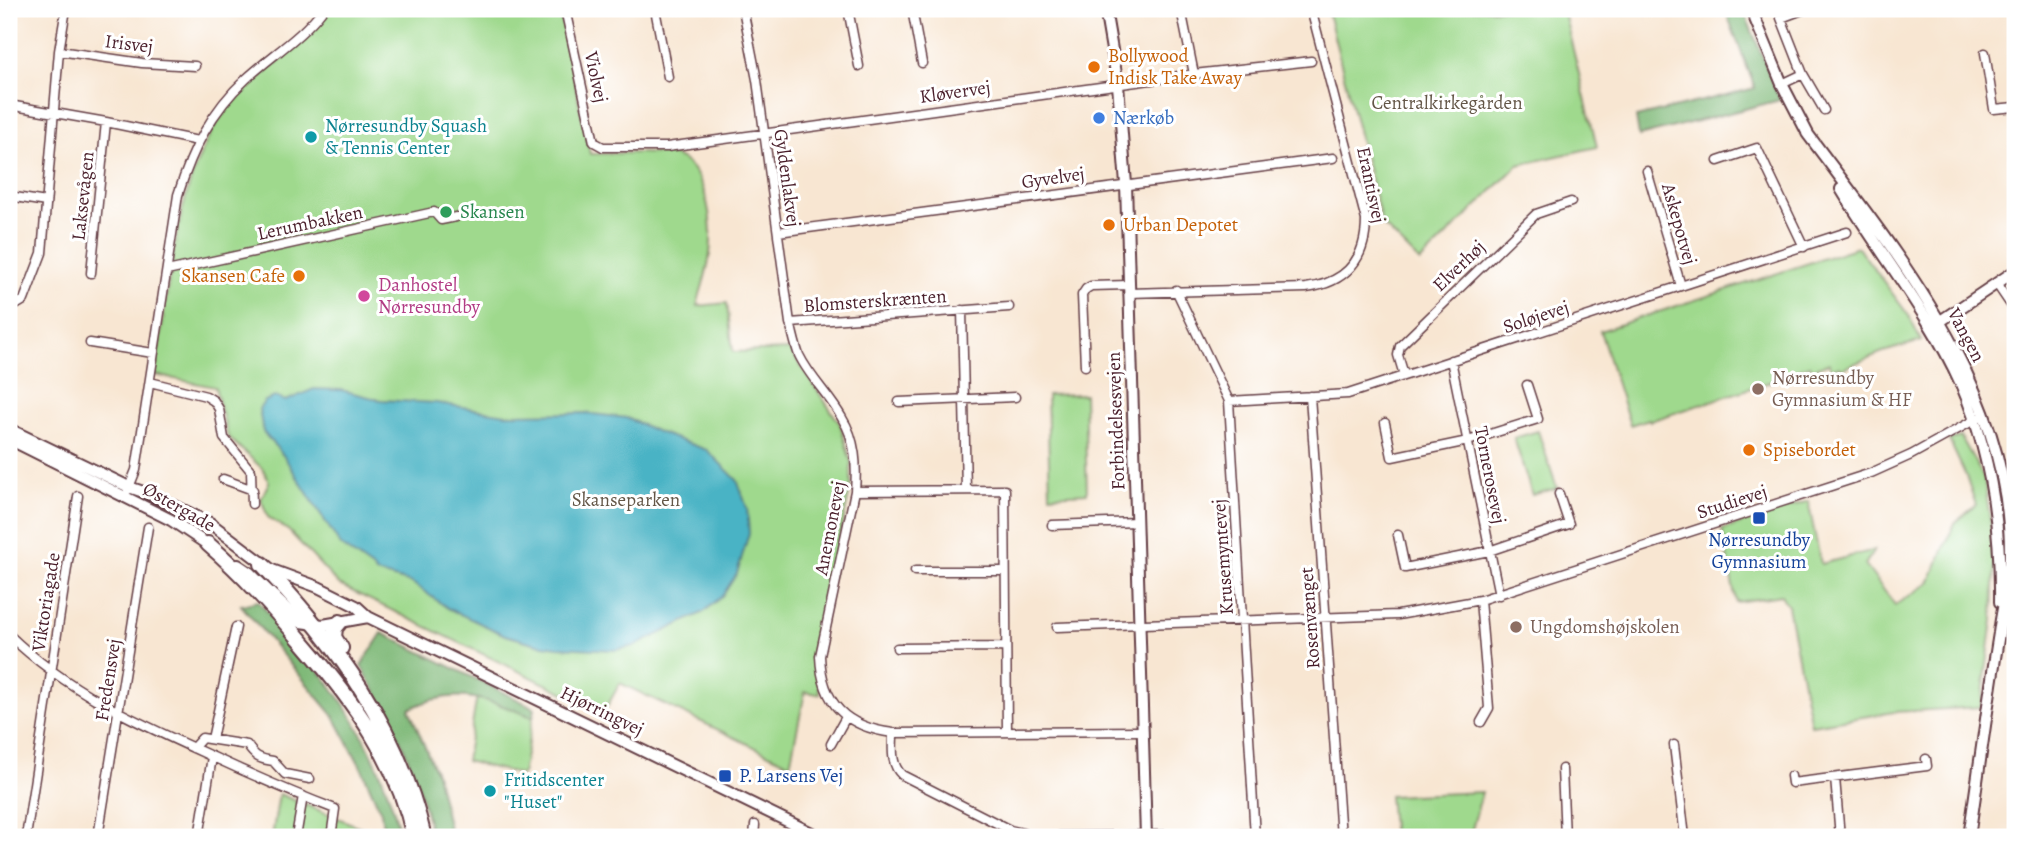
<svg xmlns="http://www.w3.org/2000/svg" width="2024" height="846" font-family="Alegreya,serif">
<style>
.green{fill:#9fd98d;stroke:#747c5c;stroke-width:2}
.forest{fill:#7fb978;stroke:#646c52;stroke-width:2}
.water{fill:#48b3c5;stroke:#496978;stroke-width:2}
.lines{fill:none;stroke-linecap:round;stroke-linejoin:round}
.street-casing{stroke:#643d44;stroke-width:11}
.secondary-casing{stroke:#643d44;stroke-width:14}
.highway-casing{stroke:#643d44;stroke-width:18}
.street{stroke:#fff;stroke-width:8}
.secondary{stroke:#fff;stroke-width:10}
.highway{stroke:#fff;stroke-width:14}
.food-dot{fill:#e8710a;stroke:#fff;stroke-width:2.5}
.shop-dot{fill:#3f7fe0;stroke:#fff;stroke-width:2.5}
.culture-dot{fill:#0f9aa8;stroke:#fff;stroke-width:2.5}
.leisure-dot{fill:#2e9e5b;stroke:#fff;stroke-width:2.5}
.hotel-dot{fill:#d1479c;stroke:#fff;stroke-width:2.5}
.education-dot{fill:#8d6e63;stroke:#fff;stroke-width:2.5}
.transit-dot{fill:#1a4fb4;stroke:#fff;stroke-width:2.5}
.labels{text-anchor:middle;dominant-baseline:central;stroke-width:6;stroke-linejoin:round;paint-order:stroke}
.street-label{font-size:19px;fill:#4a1f2b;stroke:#fff}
.food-label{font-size:19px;fill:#c56008;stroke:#fff;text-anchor:start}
.park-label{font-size:19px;fill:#645748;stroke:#fff}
.shop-label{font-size:19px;fill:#366cbe;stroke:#fff;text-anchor:start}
.culture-label{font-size:19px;fill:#0d838f;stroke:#fff;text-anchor:start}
.leisure-label{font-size:19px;fill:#27864d;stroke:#fff;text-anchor:start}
.hotel-label{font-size:19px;fill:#b23c85;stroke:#fff;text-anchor:start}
.education-label{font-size:19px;fill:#785e54;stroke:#fff;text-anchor:start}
.transit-label{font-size:19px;fill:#164399;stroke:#fff}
</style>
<rect width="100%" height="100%" fill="#fff"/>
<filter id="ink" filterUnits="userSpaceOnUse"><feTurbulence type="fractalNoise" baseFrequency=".0143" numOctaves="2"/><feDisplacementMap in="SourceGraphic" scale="14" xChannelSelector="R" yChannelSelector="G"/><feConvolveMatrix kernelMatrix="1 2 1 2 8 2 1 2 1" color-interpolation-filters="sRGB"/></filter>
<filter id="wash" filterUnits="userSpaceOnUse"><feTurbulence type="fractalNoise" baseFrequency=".00686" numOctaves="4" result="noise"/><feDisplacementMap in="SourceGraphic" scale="28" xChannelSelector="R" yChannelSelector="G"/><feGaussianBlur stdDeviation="1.57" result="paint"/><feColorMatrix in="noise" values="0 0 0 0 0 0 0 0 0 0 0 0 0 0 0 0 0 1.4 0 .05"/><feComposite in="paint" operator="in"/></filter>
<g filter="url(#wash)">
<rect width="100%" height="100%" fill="#f8e6d2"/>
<path class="green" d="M330,9H559L590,154C611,154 652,151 671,155C707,163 714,224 710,254C708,271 701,289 697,306L727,303L733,352L790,350L840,424L851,462V485L815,655L820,694L805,692L790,764L620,683L604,712L339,585L289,531L268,517L261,499L269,482L263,469L228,437L215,387L155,375C168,296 175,173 227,109C246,86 271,68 294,48C307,36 318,23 330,9Z
M1327,9H1563L1597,147L1518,165L1420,262L1382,224Z
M1858,247L1909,316L1921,341L1883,352L1841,369L1840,366L1831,369L1829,363L1812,369L1810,365L1787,373L1788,376L1650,421L1649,419L1630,425L1600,331Z
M1084,394L1087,493L1050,495L1047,395Z
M1538,431L1557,488L1532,495L1514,438Z
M1961,437L1984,478L1995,553L1993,620L1981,707L1894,712L1811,725L1788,606L1781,595L1736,602L1722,530L1808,501L1821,564L1874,550L1865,565L1895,605L1929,583L1955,523L1976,505L1966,476L1949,440Z
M477,696L533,717L522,775L466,761Z
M1482,792L1470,837H1393L1389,796Z
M279,794L384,837H272Z"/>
<path class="forest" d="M1725,9H1743L1780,100L1639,136L1636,117L1755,88Z
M258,601C281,628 307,654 328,682C363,728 388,782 401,837H384L381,812L361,767L333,715L241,605Z
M382,633L535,708L533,717C486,700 458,685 409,709L436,773L451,837H431C420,775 393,720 361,666Z"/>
<path class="water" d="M314,389L341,390L381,400L437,403L506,414L584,413L627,418L660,433L707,450L737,480L747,508L749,533L737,573L723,595L704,612L635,646L614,650L557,647L537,644L505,635L449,609L412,583L376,573L372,568L341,546L283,455L263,432L259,409L265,401L275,397L286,401Z"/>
</g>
<g filter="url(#ink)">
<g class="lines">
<g class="street-casing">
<path id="street" d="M565,9L594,142L603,147H667L1194,74L1311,61
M655,9L668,77
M743,9L757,80L790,323C793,333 795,345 799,355C810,378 830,396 842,418C856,440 857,466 855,491L820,656C822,704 846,727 893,733L1143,731
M848,9L859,66
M912,9L922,63
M1181,9L1194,74
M1805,9L1781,18L1803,74L1824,110
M160,10V9
M59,51L142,63L195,66
M1985,53L1994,109L2015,107
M1782,84L1803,74
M9,105L106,122L198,141
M1718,161L1757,148L1804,247
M1647,171L1681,286
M9,196L46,202
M778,232L1333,158
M167,271L434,212L441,220L456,217
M91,273L106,122
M1996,283L2015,311
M1176,290L1229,401L1255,837
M1129,293L1306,288C1345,283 1366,260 1366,220L1311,9
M9,309L24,300L42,253L59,51L66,9
M962,310L966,490
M790,323L1009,307
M90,343L153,353
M1451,360L1499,595
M1085,366L1082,295L1086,289L1091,286L1129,285
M1404,375L1398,355L1400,346L1536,214L1571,202
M150,382L206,396L214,401L219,409L224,438L251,471L252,504
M1310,396L1341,837
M1229,401L1348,394L1847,232
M899,402L1015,397
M1385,423L1392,457L1468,441L1538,419L1527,385
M223,479L253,490
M128,490L136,470L178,195C192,150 211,111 246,79C272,55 302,37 323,9
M855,491L1005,490L1007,731
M1052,525L1137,522
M1398,535L1405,568L1489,551L1569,524L1559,494
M915,571H1005
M1480,600L1489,708L1481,722
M1057,627L1398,615L1480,600L1871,473L1911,455L1978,418
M9,635C68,692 138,723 211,756C252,775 293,793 335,809L331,837
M897,648L1006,647
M893,733C893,747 890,764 902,775L1010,830L1023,833
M212,739L236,627
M831,744L846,717
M1674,745L1685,837
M193,748L202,738L247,745C255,757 259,759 273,761L285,774L310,779
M1562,769L1565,837
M1791,776L1792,783L1927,766L1926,759
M1835,778L1840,837
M1059,836L1255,834
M26,837L78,496
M98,837L148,527
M199,837L212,757
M296,837L303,796
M754,837L755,825"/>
</g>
<g class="secondary-casing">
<path id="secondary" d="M1105,9L1118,85L1126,184L1146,837
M1751,9L1782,84L1809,136
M1807,133C1900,258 2013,393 2010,559C2009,585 2002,608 1999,633C1988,701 1979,769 1969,837
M1841,189C1880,254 1930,314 1961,384C1991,453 2001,527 2000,602
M1936,324L2015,271
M9,429L129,487L152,495L210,523L272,570L318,587L356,606L368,617L820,837
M9,439L171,520L213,548
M238,565L250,573L300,622L323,625L368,617"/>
</g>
<g class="highway-casing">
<path id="highway" d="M208,544C245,576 272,607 304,644C354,702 398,761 414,837
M262,564C338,645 398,727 424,837
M340,622L335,628L334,637L341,648"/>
</g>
<use href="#street" class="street"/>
<use href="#secondary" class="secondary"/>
<use href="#highway" class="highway"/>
</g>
</g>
<g class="food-dot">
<circle cx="1094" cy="67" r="7"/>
<circle cx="1109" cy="225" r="7"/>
<circle cx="299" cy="276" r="7"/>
<circle cx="1749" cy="450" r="7"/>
</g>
<circle class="shop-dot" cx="1099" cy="118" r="7"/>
<g class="culture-dot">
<circle cx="311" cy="137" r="7"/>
<circle cx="490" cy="791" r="7"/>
</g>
<circle class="leisure-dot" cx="446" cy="212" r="7"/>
<circle class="hotel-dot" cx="364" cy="296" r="7"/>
<g class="education-dot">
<circle cx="1758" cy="389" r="7"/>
<circle cx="1516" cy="627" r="7"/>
</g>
<g class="transit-dot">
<rect x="1752" y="511" width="14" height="14" rx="3.5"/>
<rect x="718" y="769" width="14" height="14" rx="3.5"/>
</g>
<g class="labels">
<g class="street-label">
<text transform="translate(129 44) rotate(7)">Irisvej</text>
<text transform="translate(596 77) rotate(78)">Violvej</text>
<text transform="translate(955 92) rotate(-8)">Kløvervej</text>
<text transform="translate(787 178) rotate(82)">Gyldenlakvej</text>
<text transform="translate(1053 178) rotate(-8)">Gyvelvej</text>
<text transform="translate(1371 185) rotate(78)">Erantisvej</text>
<text transform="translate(83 196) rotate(-84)">Laksevågen</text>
<text transform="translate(310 223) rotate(-12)">Lerumbakken</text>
<text transform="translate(1679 224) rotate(74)">Askepotvej</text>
<text transform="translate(1459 266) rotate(-44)">Elverhøj</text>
<text transform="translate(875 301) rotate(-4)">Blomsterskrænten</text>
<text transform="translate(1536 317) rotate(-18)">Soløjevej</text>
<text transform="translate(1966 335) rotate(62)">Vangen</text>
<text transform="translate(1116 421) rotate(-92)">Forbindelsesvejen</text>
<text transform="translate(1490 475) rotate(79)">Tornerosevej</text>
<text transform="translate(1732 502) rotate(-18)">Studievej</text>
<text transform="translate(179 507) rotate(30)">Østergade</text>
<text transform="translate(830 528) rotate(-79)">Anemonevej</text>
<text transform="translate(1223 557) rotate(-94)">Krusemyntevej</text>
<text transform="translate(46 602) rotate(-81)">Viktoriagade</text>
<text transform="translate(1310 618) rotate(-94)">Rosenvænget</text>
<text transform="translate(108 680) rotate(-81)">Fredensvej</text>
<text transform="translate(602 711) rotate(26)">Hjørringvej</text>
</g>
<g class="food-label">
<text x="1108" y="56">Bollywood<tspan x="1108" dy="22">Indisk Take Away</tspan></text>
<text x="1123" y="225">Urban Depotet</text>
<text x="285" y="276" text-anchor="end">Skansen Cafe</text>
<text x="1763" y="450">Spisebordet</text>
</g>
<g class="park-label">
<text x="1447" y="103">Centralkirkegården</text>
<text x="626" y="500">Skanseparken</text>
</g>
<g class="shop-label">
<text x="1113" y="118">Nærkøb</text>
</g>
<g class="culture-label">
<text x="325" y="126">Nørresundby Squash<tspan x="325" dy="22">&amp; Tennis Center</tspan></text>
<text x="504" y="780">Fritidscenter<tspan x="504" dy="22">"Huset"</tspan></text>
</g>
<g class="leisure-label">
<text x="460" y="212">Skansen</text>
</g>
<g class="hotel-label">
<text x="378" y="285">Danhostel<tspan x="378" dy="22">Nørresundby</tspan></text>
</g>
<g class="education-label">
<text x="1772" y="378">Nørresundby<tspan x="1772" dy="22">Gymnasium &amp; HF</tspan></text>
<text x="1530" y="627">Ungdomshøjskolen</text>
</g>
<g class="transit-label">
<text x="1759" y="540">Nørresundby<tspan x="1759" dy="22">Gymnasium</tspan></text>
<text x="739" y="776" text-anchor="start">P. Larsens Vej</text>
</g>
</g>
<rect width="2024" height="846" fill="none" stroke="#fff" stroke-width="35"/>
</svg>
